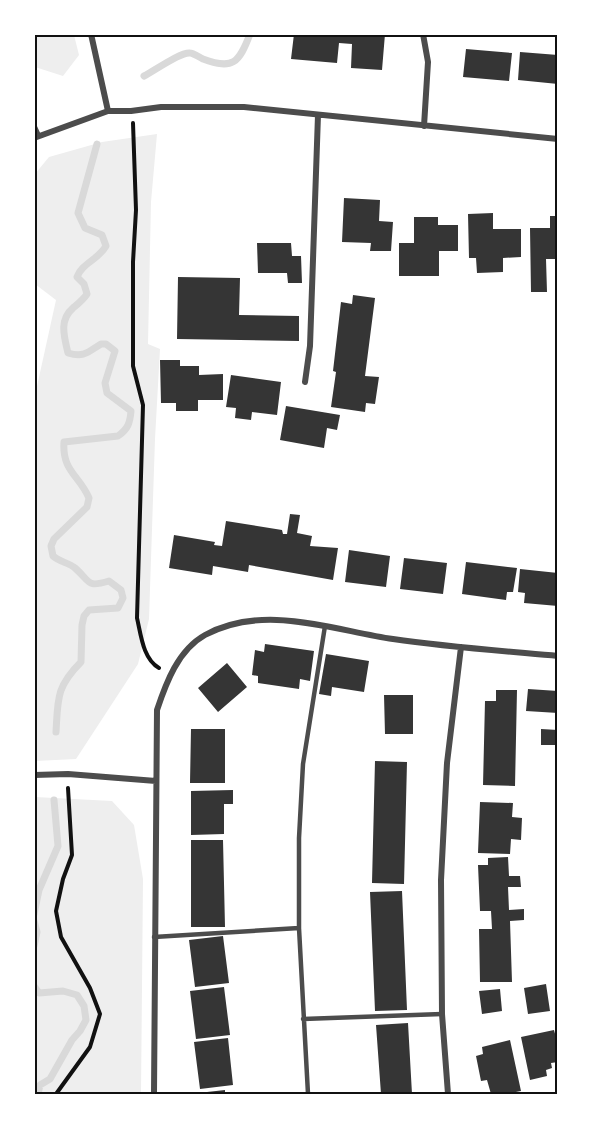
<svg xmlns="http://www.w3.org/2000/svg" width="592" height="1129" font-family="'DejaVu Sans',sans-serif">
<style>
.green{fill:#eee}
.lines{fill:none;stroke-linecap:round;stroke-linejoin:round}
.stream{stroke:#d9d9d9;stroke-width:7}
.building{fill:#353535}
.path{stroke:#111;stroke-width:4}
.service{stroke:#4c4c4c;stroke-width:4.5}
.minor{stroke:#4c4c4c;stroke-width:6}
.neatline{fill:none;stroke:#111;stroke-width:2}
</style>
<rect width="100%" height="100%" fill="#fff"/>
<path class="green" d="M35,34L74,35L79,55L63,76L35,67Z
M157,134L151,202L148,344L160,349L155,439L149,619L138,664L76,759L35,761L34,400L56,300L35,284V174L49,157L102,142Z
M35,797L112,801L134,825L143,879L141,1094H35Z"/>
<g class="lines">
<path class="stream" d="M144,76C154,71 180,52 190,53C193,53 199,57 203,59C233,70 239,63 250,34
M56,732C58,699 56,687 81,662L82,625L84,616L89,610L118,608L123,598L121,590L109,581C86,588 91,582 75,568C69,563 60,562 53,556L51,546L54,539L87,507L89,498C79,475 62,471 64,442L118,436C128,429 130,423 131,411L107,393L105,383L115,351L106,344H101C88,352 84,358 68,353C64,336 59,320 73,308C79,303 83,300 87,294L84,284L77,277C82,263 98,260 106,246L102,235L85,228L78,213L97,144
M34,914L39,890L58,846L54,800
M34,921L37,932L34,946
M34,986L39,993L63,991L77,995L84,1006L86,1020L80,1031L72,1040L50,1079L40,1085L38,1094"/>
</g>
<path class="building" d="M294,34H385L382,70L351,68L352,44L339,43L337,63L291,59Z
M466,49L512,53L509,81L463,77Z
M520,52L558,55V84L518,80Z
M344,198L380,200L379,221L393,222L391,251H370L371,243L342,242Z
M493,213V229H521V257L503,258V272L477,273L476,258H469L468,214Z
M550,216H558V259H546L547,292H531L530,228H550Z
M414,217H438V225H458V251H439V276H399V243H414Z
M257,243H291L292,256H301L302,283H288L287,273H258Z
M178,277L240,278L239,315L299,316V341L177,339Z
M353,295L375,298L365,376L379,377L375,404L366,403L365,412L331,407L336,372L333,371L341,302L352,304Z
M160,360H180V366H199V375L223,374V400H198V411H176V403H161Z
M231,375L281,382L277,415L252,412L251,420L235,418L236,408L226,407Z
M286,406L340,415L337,430L327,428L324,448L280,440Z
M290,514L300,515L297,533L312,536L310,546L338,548L333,580L249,565L248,572L213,566L212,575L169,568L174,535L215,542L214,545L222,546L226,521L282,530L283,534H287Z
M349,550L390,556L386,587L345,582Z
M404,558L447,563L443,594L400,589Z
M466,562L517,568L513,592H507L506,600L462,594Z
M520,569L558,573V606L524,603L525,593L518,592Z
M265,644L314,651L310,681L300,679L299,689L258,683V676L252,675L255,650L264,652Z
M326,654L369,661L364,692L332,687L331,696L319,694Z
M227,663L247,687L218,712L198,688Z
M528,689L558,691V713L526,711Z
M496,690H517L515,786L483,785L485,701H496Z
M384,695H413V734H385Z
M191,729H225V783H190Z
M541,729L558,730V745H541Z
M375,761L407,762L404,884L372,883Z
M233,790V804H224V834L191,835V791Z
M480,802L513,803L512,817L522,818L521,840L511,839L510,854L478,853Z
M191,840H223L225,927H191Z
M508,857L509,876H520L521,887H508L509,910L524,909V920L510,921L512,982H480L479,929H492L491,911H480L478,865H488V858Z
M402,891L407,1010L375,1011L370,892Z
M223,936L229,983L195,987L189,940Z
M546,984L550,1011L528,1014L524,988Z
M224,987L230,1035L196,1039L190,991Z
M500,989L502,1011L482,1014L479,991Z
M408,1023L412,1094H381L376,1025Z
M554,1030L558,1045V1062L551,1063L552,1068L546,1070L547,1076L530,1080L521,1037Z
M228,1038L233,1085L200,1089L194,1042Z
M510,1040L521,1091L506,1094H491L487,1080L481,1081L476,1056L483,1054L482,1047Z
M225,1090V1094H198V1093Z"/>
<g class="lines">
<path class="path" d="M133,123L136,210L133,262V366L143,405L137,618C141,635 143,659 159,668
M56,1094L90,1047L100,1014L90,988L61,937L56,911L63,879L72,855L68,788"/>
<path class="service" d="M34,125L39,136
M154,937L299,928
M303,1019L442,1014
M308,1094L299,928V838L303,764L325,626"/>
<path class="minor" d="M91,34L108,111
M423,34L428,62L424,126
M34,138L108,111H131L161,107H244L558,139
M305,382L310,346L318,115
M34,775L68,774L156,781
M154,1094L157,710C166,683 178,650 205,635C264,603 332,630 393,639C448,647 503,651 558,656
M448,1094L442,1014L441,880L447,763L461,647"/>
</g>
<rect width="592" height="1129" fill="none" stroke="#ffffff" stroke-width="72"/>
<rect x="36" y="36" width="520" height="1057" class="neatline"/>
</svg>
